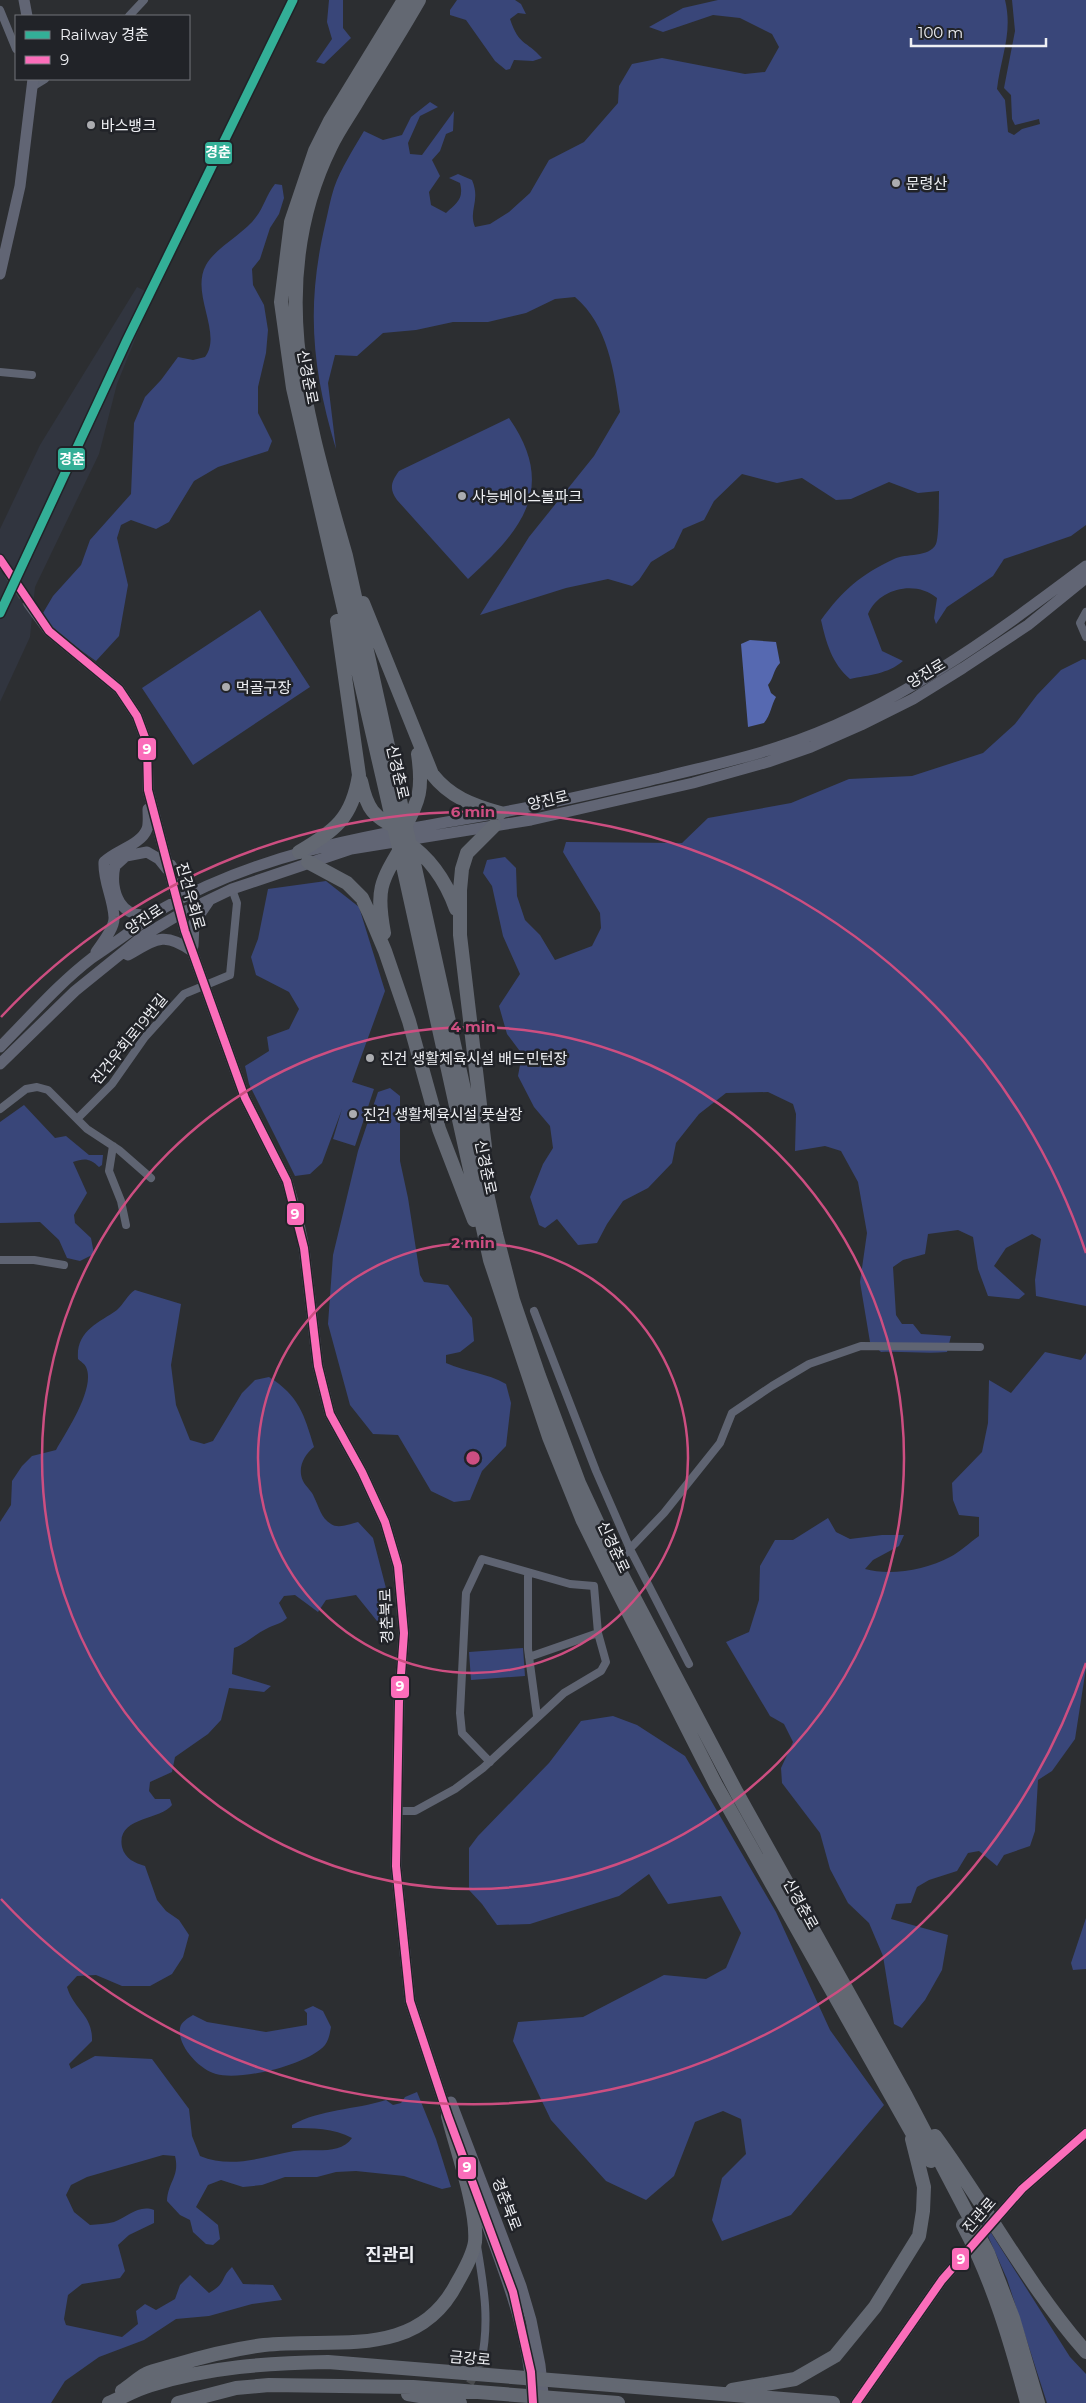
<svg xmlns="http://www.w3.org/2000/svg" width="1086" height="2403" font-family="Montserrat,'Noto Sans KR',sans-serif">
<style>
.built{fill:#31353f}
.green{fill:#394679}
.water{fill:#5669b1}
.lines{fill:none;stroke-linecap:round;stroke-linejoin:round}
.street-tunnel{stroke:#494b4e;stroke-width:8;stroke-dasharray:8 4;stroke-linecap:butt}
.secondary-tunnel{stroke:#494b4e;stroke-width:11;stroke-dasharray:11 5.5;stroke-linecap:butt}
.street{stroke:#5f6472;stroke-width:8}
.secondary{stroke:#616574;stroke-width:11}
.highway{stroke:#636872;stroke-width:14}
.bus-1-casing{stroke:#212328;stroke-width:11}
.bus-1{stroke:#fb6dba;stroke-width:8}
.rail-1-casing{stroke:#212328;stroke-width:12}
.rail-1{stroke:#33af97;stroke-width:9}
.ring{fill:none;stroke:#cd4e81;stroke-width:2.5}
.poi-dot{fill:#abacb0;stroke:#212328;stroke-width:2}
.labels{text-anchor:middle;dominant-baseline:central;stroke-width:5;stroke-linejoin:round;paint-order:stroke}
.poi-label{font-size:15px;fill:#eff0f4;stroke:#212328;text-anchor:start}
.street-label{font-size:15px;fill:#eff0f4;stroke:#212328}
.quarter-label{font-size:18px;font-weight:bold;fill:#eff0f4;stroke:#212328}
.centre{fill:#cd4e81;stroke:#212328;stroke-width:2.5}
.ring-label{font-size:15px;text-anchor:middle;font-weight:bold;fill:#cd4e81;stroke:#212328;stroke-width:5;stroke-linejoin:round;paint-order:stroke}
.line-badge{stroke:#212328;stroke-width:2}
.badge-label{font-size:14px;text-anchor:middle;font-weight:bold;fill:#fff}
</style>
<rect width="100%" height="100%" fill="#2c2e31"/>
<path class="built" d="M137,287L153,295L117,384L99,454L35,587L30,637L0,702V529L40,445Z"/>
<path class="green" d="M329,0H343V28L351,38L324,64L316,62L332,39L327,22Z
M457,0H515L521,4L526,14L518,13L510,19C519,46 526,40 542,58L533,61L514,60L510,69L506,70L495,61L466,20L450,15V10Z
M718,0H1005C1013,33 1001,56 997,89L1005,100L1008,132L1014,135L1022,129L1040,124L1039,119L1015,125L1012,119L1011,95L1004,88L1015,31L1012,0H1086V525L1071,536L1004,559L993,576L947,607L936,624L934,618L937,598C916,580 879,588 868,614L882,651L903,661C888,674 869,675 850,679C832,664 826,642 821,620C843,590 860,575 894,559C906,553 929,558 936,544C939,538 939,500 939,491L918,493L889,482L851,499L836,500L802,478L777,483L742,474L714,501L704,520L683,529L674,548L651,562L639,580L632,586L608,579L566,588L480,615L529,537L594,456L620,412C614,371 608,325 575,297L555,299L526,313L488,322H453L416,330L383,333L357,356L335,355L328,383L336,449C312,369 306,307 325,225C328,213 330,200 334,188C341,168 353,150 364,131L383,140L402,135L411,117L430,102L438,107L420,116L408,143L410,154L422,155L454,111L453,131L446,134L440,151L432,160L440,176L429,192L431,205L446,213C457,203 464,199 460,183L449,178L458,174L472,180C481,201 468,210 475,227L490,224L509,212L530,193L549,160L584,142L618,103L619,86L632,64L662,58L745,74L765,72L779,47L772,34L740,18L713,15L663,32L649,27L683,8Z
M275,184L282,185L284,198L279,214L270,228L260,259L252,269L253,285L264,305L268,330L266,353L258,387V413L272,441L268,451L218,467L194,481L169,522L156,529L131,520L121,525L117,538L128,585L119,636L96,661L52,630L43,613L53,596L81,565L90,540L131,494L134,423L145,397L161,380L178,357L193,360L205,357C223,333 190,294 206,265C215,248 245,233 256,217C264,207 266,195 275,184Z
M509,418C558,488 521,531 468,579L397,500C389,489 391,482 399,471Z
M260,610L310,687L193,765L142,688Z
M1083,659L1086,660V1306L1036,1296L1035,1280L1041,1239L1032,1234L1006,1248L994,1266L1025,1294L1019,1299L988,1296L978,1269L973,1237L958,1230L928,1234L925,1254L903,1260L893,1267L896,1315L902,1324H913L921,1334L951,1336L947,1352C925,1354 903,1351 881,1352L870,1342L860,1282L867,1233L858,1182L841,1151L825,1146L795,1151L796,1114L793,1104L768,1092L726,1093L699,1114L676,1143L672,1163L648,1188L623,1201L607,1224L597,1243L578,1245L557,1219L545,1228L539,1225L530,1197L543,1164L553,1148L550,1126L534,1107L518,1076L522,1054L507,1034L499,1006L520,974L503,936L492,886L483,873L487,860L505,857L516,868L517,896L525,920L540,935L555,960L592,946L601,928L600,913L563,852L566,842L682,843L708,818L791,803L849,779L912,776L983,753L1015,724L1037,695L1061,670Z
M326,881L359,907L385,991L352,1082L374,1089L355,1146L333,1139L342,1109L322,1163L310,1174L295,1176L249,1084L245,1066L269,1051L267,1037L289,1029L299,1009L289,992L256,975L251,957L258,939L268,889Z
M390,1088L400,1096V1161L408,1198L420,1275L424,1282L448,1285L472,1318L474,1341L460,1352L446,1355V1363C466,1372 487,1373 506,1384L511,1403L506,1446L482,1471L470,1500L454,1502L431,1491L398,1435L373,1434L350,1405L328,1324L333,1255L358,1151L378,1092Z
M24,1105L55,1138L66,1136L89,1155H103L102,1165L99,1167C90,1158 84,1158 73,1162L87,1193L74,1215L75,1223L91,1238L94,1254L80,1261L67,1258L59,1240L40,1222L0,1223V1122Z
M135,1290L181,1304L171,1365L176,1405L190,1440L204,1444L213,1441L242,1393L255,1380L269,1377C299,1396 304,1414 314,1447C304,1455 297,1468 303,1481C306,1487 312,1491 314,1497C319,1507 321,1518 331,1524C338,1529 350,1524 358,1522L373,1538L387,1592L388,1629L377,1621L356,1595L326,1600L318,1612L295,1595L284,1596L279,1603L287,1618C280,1625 274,1624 266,1629C254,1635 247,1643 234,1648L232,1674L271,1686L264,1692L229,1688L221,1720L208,1734L175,1757L172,1772L150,1782L149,1791L155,1799H170L172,1805C160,1821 116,1816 122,1847C125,1859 135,1863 145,1866L157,1900L166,1911L179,1920L189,1935L183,1957L172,1974L150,1986H122L96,1975L77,1976L67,1987C74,2010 93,2015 92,2041L69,2064L71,2069L95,2056L152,2059L189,2109L192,2136L200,2156C231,2169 263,2157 294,2151C312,2148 340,2156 352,2138C334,2128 312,2128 292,2128V2125C321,2109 354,2110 386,2100L393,2105L401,2103L405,2097L417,2092L436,2139L451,2187L442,2189L404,2176L356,2171L336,2172L317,2177H285L262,2185L243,2187L221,2180L208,2185L196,2207L218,2225L220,2239L213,2245L206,2244L193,2232L190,2220L180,2215L167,2201C168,2181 180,2177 175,2156L163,2155L87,2177L71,2185L66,2195L74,2212L90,2225C98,2224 106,2224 114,2222C127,2217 139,2204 154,2210V2223L129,2235L118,2245L125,2271L120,2278L82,2284L68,2295L64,2319L66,2325L122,2337L138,2324L136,2311L145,2304L156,2310L175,2299L180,2285L190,2275L209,2293C227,2283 220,2278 232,2267L243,2284L273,2285L282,2300L252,2304L209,2316L176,2319L144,2340L99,2357L65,2381L51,2403H0V1522L11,1505L12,1481L22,1466L32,1456L56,1450C66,1432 96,1388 86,1367C85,1364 80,1361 78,1359C76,1330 99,1323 117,1310C124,1304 127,1295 135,1290Z
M1045,1352L1081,1360L1086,1353V1668L1075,1739L1052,1771L1038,1780L1035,1831L1030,1846L1004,1855L997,1866L979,1851L968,1853L957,1871L929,1880L917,1887L911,1903L896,1904L891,1919L948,1935L942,1970L925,2000L902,2028L894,2024L883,1956L869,1923L848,1903L830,1869L820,1833L782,1783L781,1768L793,1742L784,1724L770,1716L726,1642L749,1632L759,1600L760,1566L775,1540H793L828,1518L836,1532L850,1539L882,1535H904L899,1546L873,1560L865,1569C890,1576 926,1570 950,1557C960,1552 969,1543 979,1536V1517L959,1515L953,1500L952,1483L982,1452L988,1423L989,1380L1011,1393Z
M523,1648L525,1676L471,1680L469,1652Z
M613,1716L637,1725L685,1756L776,1912L830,2030L884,2105L791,2215L722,2241L712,2220L722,2178L746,2154L741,2119L723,2111L695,2122L674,2176L646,2200L606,2181L551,2120L513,2041L518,2022L583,2017L664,1975L706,1979L726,1968L741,1933L721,1896L668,1904L649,1874L619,1896L530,1924L497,1925L482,1904L469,1890V1848L478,1836L549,1763L581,1721Z
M1086,1918V1969L1073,1970L1071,1963Z
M313,2006L323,2011L331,2027C330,2032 329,2040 325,2045C308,2065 241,2081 216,2074C200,2070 177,2046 180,2028C181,2022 188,2018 193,2015L207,2022L266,2032L307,2025V2013L304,2010Z
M976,2209L1070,2357L1086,2374V2403H1047L1007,2279Z"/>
<path class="water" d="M750,640L776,642L780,663C773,670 774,678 768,685L771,693L776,697C771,706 771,714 764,723L748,727L741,644Z"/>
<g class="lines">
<path class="street-tunnel" d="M464,2394L481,2363"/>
<path class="secondary-tunnel" d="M0,559L29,604"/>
<path class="street" d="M0,10L16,49
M129,16L144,0
M31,84L32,87L45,79
M0,372L32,375
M1086,612L1080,623L1086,637
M0,1109L26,1089L37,1087L48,1090L87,1129L119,1150L151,1178
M78,1118L112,1084L145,1037L184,994L230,975L237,903L232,889
M113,1146L109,1171L121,1201L126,1225
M0,1260H34L64,1265
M534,1311L596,1471L630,1549L689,1664
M623,1556L664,1513L720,1443L732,1413L772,1386L809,1364L861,1346L980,1347
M528,1573V1649L537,1716
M529,1657L598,1633
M397,1811H415L455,1789L483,1768L564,1693L601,1671L606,1662L598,1633L594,1586L570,1584L482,1559L466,1593L460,1713L462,1733L490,1762
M477,2246C484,2288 490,2321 481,2363"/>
<path class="secondary" d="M24,0L27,16
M0,274L20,186L33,79
M29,604L49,631L119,689L137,716L147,743L148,790L185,931L245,1098L287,1181L299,1224L304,1248L318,1366L330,1414L362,1472L385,1522L398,1566L404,1633L399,1702L396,1866L410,2001L450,2122
M171,865C178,878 182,885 197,890
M152,913C122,922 109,892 115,866L126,856L147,852L159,859L167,869
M193,946L194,923L209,901
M96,952C102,943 115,928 114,917C113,898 103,881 104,862C116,850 141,845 147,829C149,824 148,815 148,809
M128,955C156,939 164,931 192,951
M0,1047C30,1017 58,984 92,958C105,949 119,940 132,930C142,923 151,915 162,909C263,850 380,834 493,814C549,804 604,791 660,778C699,768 739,760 778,747C893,710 990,638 1086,566
M0,1064L75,991L143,936L180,914L232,889L351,849L531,820L693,783L768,762L811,747L861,725L913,699L963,668L1028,625L1086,578
M451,2102L521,2286L531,2320L540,2365L544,2403
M472,2184C499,2260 528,2322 533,2403
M856,2403L942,2280L1022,2189L1086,2133"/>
<path class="highway" d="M404,0L330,121L315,151L291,222L281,302L293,388L403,866L490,1260L549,1437L583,1521L616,1588L716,1785L911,2131L931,2161
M419,0C400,33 380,65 360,97C351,113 339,129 331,146C263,283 307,419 346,556L496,1234L513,1300L539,1376L579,1483L619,1569L737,1793L906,2096L988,2253L1013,2318L1038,2403
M363,603L432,774C450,797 472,805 500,813
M418,754C423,788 420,801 403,830L405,841C431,858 446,881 456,909
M361,781C367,809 373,817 399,829
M299,852C335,830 352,819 359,775L337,621
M308,862L347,883L362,898L369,913L385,951L409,1021L439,1129L474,1220
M384,933C376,890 380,883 402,846
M485,1147L460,935V890L462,869L467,853L494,826
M935,2136C987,2207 1028,2286 1086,2352
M963,2225C993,2281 1011,2343 1027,2403
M732,2390L795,2379L835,2356L875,2307L919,2236L923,2211L924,2187L912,2139
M122,2391C130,2386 138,2378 146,2374C155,2370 166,2368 175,2365C205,2356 233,2349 264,2345C335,2337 417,2361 457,2283C464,2271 473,2255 475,2242C478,2210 456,2148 448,2116
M408,2394L460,2403
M109,2403C123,2397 137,2389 151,2385C209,2367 268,2363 328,2362L833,2403
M178,2403L236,2388L269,2385L413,2387L618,2403"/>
<g class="bus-1-casing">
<path id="bus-1" d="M0,559L49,631L119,689L137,716L147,743L148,790L185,931L245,1098L287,1181L304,1248L318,1366L330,1414L362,1472L385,1522L398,1566L404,1633L399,1702L396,1866L410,2001L448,2116L513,2292L531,2372L533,2403
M856,2403L942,2280L1022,2189L1086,2133"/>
</g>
<use href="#bus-1" class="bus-1"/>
<g class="rail-1-casing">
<path id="rail-1" d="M0,613L127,340L293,0"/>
</g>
<use href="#rail-1" class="rail-1"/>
</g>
<g class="ring">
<circle cx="473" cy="1458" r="215"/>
<circle cx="473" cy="1458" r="431"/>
<path d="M1086 1663A646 646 0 0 1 1 1899M1 1017A646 646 0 0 1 1086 1253"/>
</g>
<g class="poi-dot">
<circle cx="91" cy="125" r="5"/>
<circle cx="896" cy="183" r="5"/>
<circle cx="462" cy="496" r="5"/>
<circle cx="226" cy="687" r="5"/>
<circle cx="370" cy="1058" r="5"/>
<circle cx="353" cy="1114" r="5"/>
</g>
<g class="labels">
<g class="poi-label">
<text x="101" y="125">바스뱅크</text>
<text x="906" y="183">문령산</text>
<text x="472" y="496">사능베이스볼파크</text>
<text x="236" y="687">먹골구장</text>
<text x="380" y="1058">진건 생활체육시설 배드민턴장</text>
<text x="363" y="1114">진건 생활체육시설 풋살장</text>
</g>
<g class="street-label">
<text transform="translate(308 377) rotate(79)">신경춘로</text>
<text transform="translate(926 673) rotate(-31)">양진로</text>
<text transform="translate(398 772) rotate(77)">신경춘로</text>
<text transform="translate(548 800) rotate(-13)">양진로</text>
<text transform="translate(191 896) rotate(74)">진건우회로</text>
<text transform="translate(144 919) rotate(-33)">양진로</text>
<text transform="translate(129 1039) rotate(-51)">진건우회로19번길</text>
<text transform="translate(486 1167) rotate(78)">신경춘로</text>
<text transform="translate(614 1547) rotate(65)">신경춘로</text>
<text transform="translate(386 1616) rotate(-92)">경춘북로</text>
<text transform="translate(801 1904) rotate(61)">신경춘로</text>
<text transform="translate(507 2204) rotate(69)">경춘북로</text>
<text transform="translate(979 2215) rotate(-49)">진관로</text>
<text transform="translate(470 2358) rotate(5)">금강로</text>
</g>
<g class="quarter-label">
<text x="390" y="2255">진관리</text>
</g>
</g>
<circle cx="473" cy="1458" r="8" class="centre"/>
<g class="ring-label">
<text x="473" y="817">6 min</text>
<text x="473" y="1032">4 min</text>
<text x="473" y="1248">2 min</text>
</g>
<g class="line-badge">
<rect x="204" y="141" width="29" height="24" rx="5" fill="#33af97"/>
<rect x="57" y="447" width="29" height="24" rx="5" fill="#33af97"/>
<rect x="137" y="737" width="20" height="24" rx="5" fill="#fb6dba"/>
<rect x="286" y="1202" width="19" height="24" rx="5" fill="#fb6dba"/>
<rect x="390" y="1675" width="20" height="24" rx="5" fill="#fb6dba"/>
<rect x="457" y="2156" width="20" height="24" rx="5" fill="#fb6dba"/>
<rect x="951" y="2247" width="19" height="24" rx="5" fill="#fb6dba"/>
</g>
<g class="badge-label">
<text x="218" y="157">경춘</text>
<text x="72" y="464">경춘</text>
<text x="147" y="754">9</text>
<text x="295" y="1219">9</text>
<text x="400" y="1691">9</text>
<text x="467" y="2172">9</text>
<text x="961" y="2264">9</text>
</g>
<rect x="15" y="15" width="175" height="65" fill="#212328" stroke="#73757a"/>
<rect x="25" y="31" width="25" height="8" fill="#33af97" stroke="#73757a"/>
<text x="60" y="40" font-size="15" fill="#eff0f4">Railway 경춘</text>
<rect x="25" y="56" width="25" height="8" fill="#fb6dba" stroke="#73757a"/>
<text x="60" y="65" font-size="15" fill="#eff0f4">9</text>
<path d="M911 38v8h135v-8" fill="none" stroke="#eff0f4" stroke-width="2.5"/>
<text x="918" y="38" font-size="15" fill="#eff0f4" stroke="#212328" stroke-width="4" paint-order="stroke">100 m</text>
</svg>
